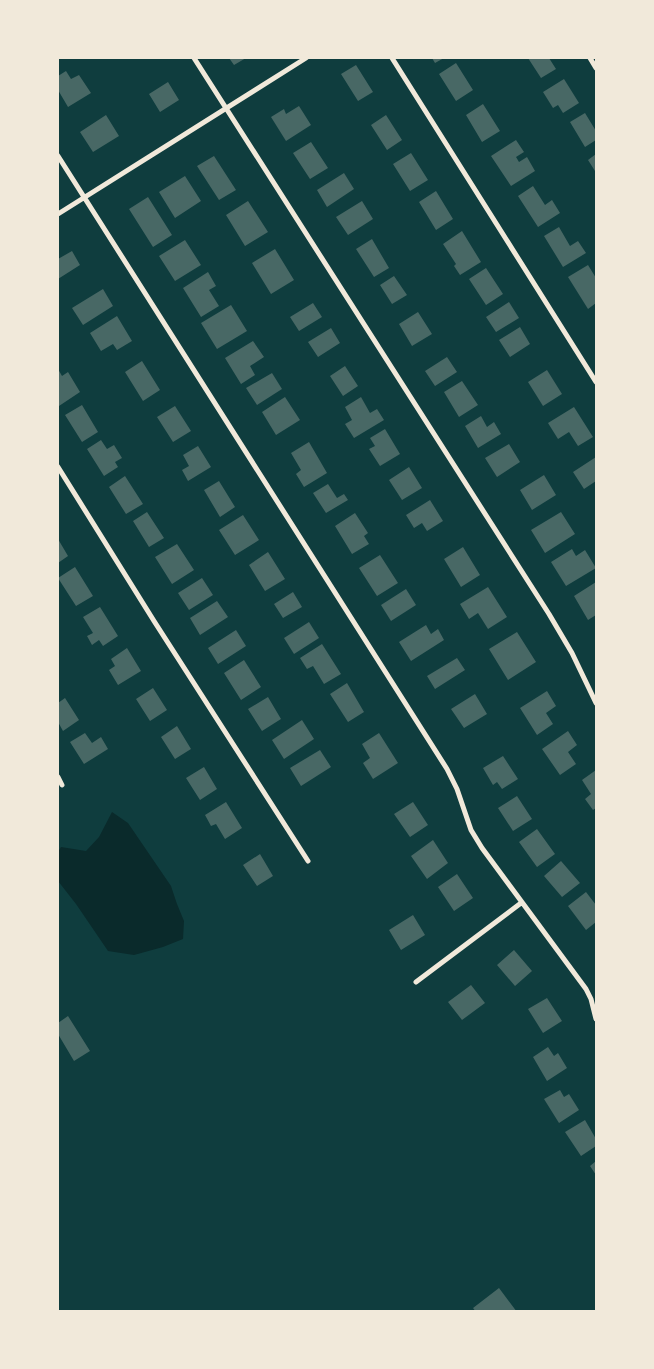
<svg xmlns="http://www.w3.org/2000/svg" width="654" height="1369" font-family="'Public Sans',sans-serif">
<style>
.water{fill:#0a2a2b}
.building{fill:#486865}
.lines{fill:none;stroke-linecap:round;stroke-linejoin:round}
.minor{stroke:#f1e9da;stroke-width:5}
</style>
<rect width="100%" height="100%" fill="#0f3d3e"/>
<path class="water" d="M112,812L128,823L171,886L177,904L184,921L183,939L163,947L134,955L108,951L76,904L58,881V852L61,847L86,851L99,837Z"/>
<path class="building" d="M229,58H246L234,65Z
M432,58H444L435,63Z
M528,58H549L556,69L541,78Z
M456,63L473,90L456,101L439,74Z
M356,65L373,92L358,101L341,74Z
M66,71L71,79L79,75L91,93L68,107L58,90V76Z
M564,79L579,103L563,113L558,105L553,108L543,92Z
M168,82L179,100L160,112L149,94Z
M483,104L500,131L482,142L466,115Z
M299,106L311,125L286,141L271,117L284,109L286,114Z
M585,113L596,131V140L585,147L570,122Z
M106,115L119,136L93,152L80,132Z
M386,115L402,140L387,150L371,125Z
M516,140L524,152L516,157L519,162L527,157L535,171L511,186L491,156Z
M311,142L328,168L310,179L293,153Z
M411,153L428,180L410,191L393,164Z
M596,154V170L595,171L588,160Z
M214,156L236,190L219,200L197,166Z
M344,173L354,189L327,207L317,190Z
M185,176L201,201L175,218L159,192Z
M533,186L545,205L552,200L560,213L538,227L518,196Z
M436,191L453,219L436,230L419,202Z
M148,197L172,235L153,247L129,209Z
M248,201L268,232L245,246L226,215Z
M362,201L373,219L348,235L336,217Z
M559,227L570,246L578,241L586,253L563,267L544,236Z
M462,231L481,262L460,275L454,266L456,264L443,244Z
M372,239L389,268L374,277L356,249Z
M185,240L201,265L175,281L159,256Z
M275,249L294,280L271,294L252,263Z
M72,251L80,265L58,279V259Z
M588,265L596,278V303L588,309L568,277Z
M486,268L503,294L486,305L469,279Z
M208,272L216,286L209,290L219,306L201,317L183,288Z
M394,276L407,295L392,304L380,285Z
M103,289L113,306L83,325L72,308Z
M509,302L519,318L496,332L486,317Z
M313,303L322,317L299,331L290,317Z
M231,305L247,331L217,349L201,323Z
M418,312L432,334L412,346L399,324Z
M117,316L132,341L117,350L113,344L101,351L90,333Z
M520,327L530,344L510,357L499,340Z
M331,328L340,343L318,357L308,342Z
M253,341L264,357L250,366L255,375L241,384L225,358Z
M447,357L457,372L435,386L425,371Z
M142,361L160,390L143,401L125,372Z
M345,366L358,386L343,396L330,376Z
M58,369L62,376L68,372L80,392L59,406L58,404Z
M547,370L562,394L543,406L528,382Z
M272,373L282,389L257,405L246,388Z
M462,381L478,405L459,417L444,392Z
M285,397L300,420L276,435L262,412Z
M361,397L370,413L377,409L384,420L354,438L345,424L352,420L345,407Z
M82,405L98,432L82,442L65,415Z
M175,406L191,431L173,442L157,417Z
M574,407L593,437L578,446L569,432L558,439L548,423Z
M481,416L487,427L494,422L501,434L478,448L465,426Z
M385,429L400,454L380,466L369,449L375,446L370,438Z
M101,440L107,449L114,445L122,458L115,462L118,467L104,476L87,449Z
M309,442L327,473L304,487L296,474L301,470L291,453Z
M509,444L520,462L497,477L485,458Z
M198,446L211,467L188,481L182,470L189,466L183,455Z
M596,457V481L584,489L573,472Z
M409,467L422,488L402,500L389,480Z
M544,475L556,495L532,510L520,490Z
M125,476L143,504L126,514L109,487Z
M219,481L235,507L220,517L204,490Z
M328,484L337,498L344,494L348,500L326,513L313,493Z
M430,500L443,521L427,531L422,523L414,528L406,515Z
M147,512L164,538L149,547L133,521Z
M561,512L575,534L545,553L531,530Z
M355,513L368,533L364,536L369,544L352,554L335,526Z
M243,515L259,540L235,555L219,530Z
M58,539L68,556L58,563Z
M177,544L194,570L172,584L155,557Z
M463,547L480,575L461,587L444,559Z
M572,549L576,556L585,550L596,568L566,586L551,562Z
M268,552L285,579L265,591L249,565Z
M380,555L398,583L377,596L359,568Z
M75,567L93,596L76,606L58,578Z
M202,578L213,595L189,610L178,593Z
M596,582V615L588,620L574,596Z
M488,587L507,617L488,629L478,613L469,619L460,604Z
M406,589L416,605L391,621L381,605Z
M293,592L302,607L283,618L274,604Z
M217,601L228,617L200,635L190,618Z
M100,607L118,636L103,646L99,640L92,645L87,636L93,633L83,617Z
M309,622L319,638L294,654L284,638Z
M426,625L431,634L438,629L444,640L411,661L399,642Z
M236,630L246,646L218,664L208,648Z
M517,632L536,662L508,680L489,649Z
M322,644L341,674L324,684L313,666L307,669L300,658Z
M127,648L141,671L118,685L109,670L115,666L111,659Z
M457,658L465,670L435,689L427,676Z
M244,660L261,687L241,700L224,673Z
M347,683L364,712L348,722L330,694Z
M153,688L167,710L150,721L136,699Z
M547,691L556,706L546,713L553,724L537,735L520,708Z
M475,694L487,714L464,728L451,709Z
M268,697L281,719L262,731L248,709Z
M65,698L79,720L63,731L58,722V703Z
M302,720L314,739L284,759L272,740Z
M177,726L191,749L175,759L161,737Z
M568,731L577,745L568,752L576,764L560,775L542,749Z
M85,733L92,743L101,737L108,749L84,764L70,742Z
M379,733L398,763L373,779L363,763L370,758L362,744Z
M320,750L331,767L301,786L290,768Z
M503,756L518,779L502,789L497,782L493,785L483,768Z
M204,767L217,789L200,800L186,778Z
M596,770V808L593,810L585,799L591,794L582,780Z
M517,796L532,819L513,831L498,808Z
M226,802L242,828L225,839L216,824L211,826L205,815Z
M413,802L428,825L410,837L394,814Z
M537,829L555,854L537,867L519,842Z
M433,840L448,863L427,879L411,856Z
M260,854L273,876L257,886L243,865Z
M561,861L580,883L562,897L544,876Z
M457,874L473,898L454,911L438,887Z
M586,892L596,905V922L586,930L568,906Z
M413,915L425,935L401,950L389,930Z
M514,950L532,971L515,986L497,965Z
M471,985L485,1003L462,1020L448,1002Z
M547,998L562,1021L543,1033L528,1009Z
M68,1016L90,1051L74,1061L58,1034V1023Z
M548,1047L554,1056L558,1053L567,1068L547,1081L533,1057Z
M560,1090L564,1097L569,1094L579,1110L559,1123L544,1099Z
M585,1120L596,1139V1146L581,1156L565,1132Z
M596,1161V1175L590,1166Z
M499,1288L517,1312H476L473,1308Z"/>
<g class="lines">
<path class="minor" d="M194,58L549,614L572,653L596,703
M392,58L596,382
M590,58L596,68
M58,156L447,769L457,789L471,830L482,848L586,989L591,999L596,1019
M58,214L306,58
M58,467L154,621L308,861
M58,777L62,785
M416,982L521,903"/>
</g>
<rect width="654" height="1369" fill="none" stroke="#f1e9da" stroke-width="118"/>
</svg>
